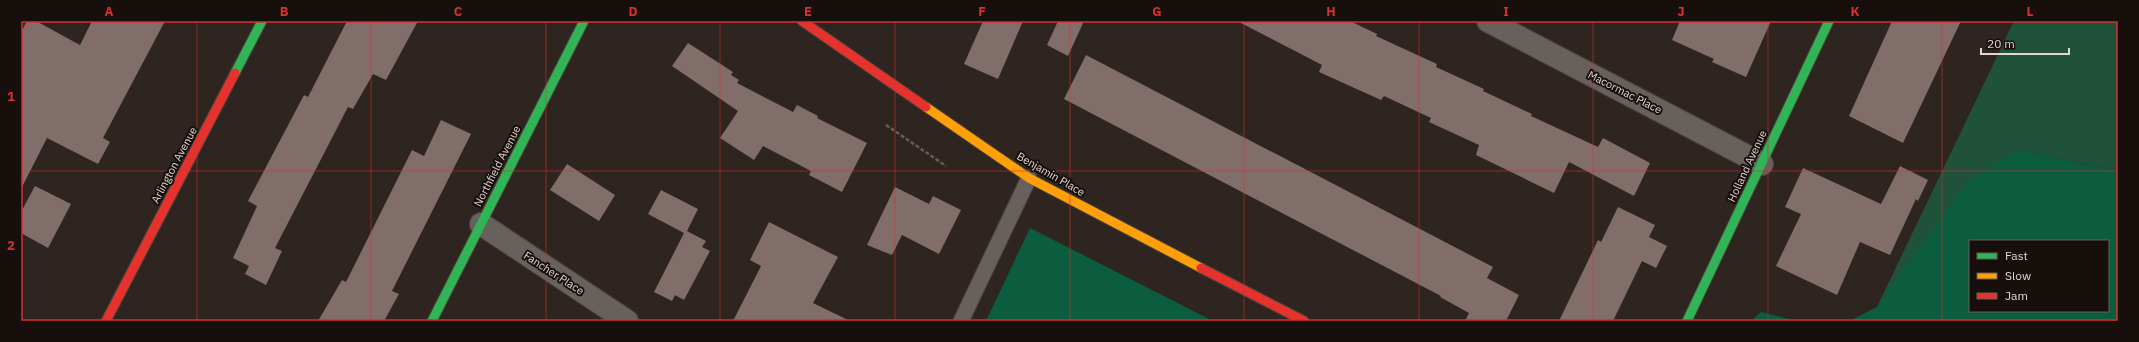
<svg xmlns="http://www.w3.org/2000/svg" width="2139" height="342" font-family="'IBM Plex Sans',sans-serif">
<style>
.green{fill:#20523b}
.forest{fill:#0c5d3f;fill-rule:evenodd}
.building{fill:#816d6a}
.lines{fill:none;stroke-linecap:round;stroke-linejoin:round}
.lane-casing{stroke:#4b433e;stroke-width:17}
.street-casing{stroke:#4b433e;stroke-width:24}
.fast-casing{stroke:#4b433e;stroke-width:11}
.slow-casing{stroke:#4b433e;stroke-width:11}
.jam-casing{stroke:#4b433e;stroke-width:11}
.path{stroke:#655d59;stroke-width:2.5;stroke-dasharray:4 2;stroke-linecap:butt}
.lane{stroke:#67605c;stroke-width:15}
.street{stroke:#67605c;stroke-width:22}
.fast{stroke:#30b455;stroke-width:9}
.slow{stroke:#ff9f0a;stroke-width:9}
.jam{stroke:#e5322d;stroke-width:9}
.grid{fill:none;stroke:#d73130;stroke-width:1;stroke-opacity:0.55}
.labels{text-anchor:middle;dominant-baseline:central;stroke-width:4;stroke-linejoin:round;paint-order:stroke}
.street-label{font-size:11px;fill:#e2d6d0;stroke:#170f0b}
.neatline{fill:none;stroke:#d73130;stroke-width:1.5}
.grid-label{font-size:13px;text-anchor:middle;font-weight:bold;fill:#d73130}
</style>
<rect width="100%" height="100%" fill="#2f2520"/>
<path class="green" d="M2014,21H2118V171L2017,150L1877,307Z"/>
<path class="forest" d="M2017,150L2118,171V321H1849L1877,307L1966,183ZM1970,241H2108V311H1970Z
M1030,228L1213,321H986Z
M1761,312L1797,321H1751Z"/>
<path class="building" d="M27,21H36L80,45L92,21H165L103,138L110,142L98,164L47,138L21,189V32Z
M347,21H418L386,80L373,74L353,109L348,107L275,248L282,251L266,285L245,274L249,266L233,258L257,206L248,201L304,95L308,97Z
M983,21H1023L998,79L964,64Z
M1058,21H1084L1068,56L1047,45Z
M1237,21H1350L1377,34L1376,36L1437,64L1436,67L1484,89L1483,91L1532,114L1531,116L1598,147L1603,138L1650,163L1634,196L1569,162L1554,193L1476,155L1479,145L1429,122L1431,118L1384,96L1381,100L1319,72L1322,65Z
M1680,21H1771L1746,77L1712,62L1714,59L1672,40Z
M1892,21H1961L1903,143L1849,116Z
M688,43L733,72L731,75L739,80L737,83L793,112L797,105L818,116L817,118L867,143L842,192L809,175L811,171L763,146L754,160L720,138L738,111L672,66Z
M1086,55L1493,267L1487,278L1519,295L1506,321H1465L1469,313L1440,297L1441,296L1064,99Z
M441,120L471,134L392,291L399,294L384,321H318L342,280L346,282L412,150L424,156Z
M567,164L615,195L599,221L550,190Z
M1900,166L1928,180L1918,201L1916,199L1890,255L1860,242L1837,295L1776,266L1801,214L1785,207L1803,168L1881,204Z
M35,186L71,204L48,248L21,233V212Z
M895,187L929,204L933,196L961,210L939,254L902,235L892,255L867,245Z
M661,190L698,209L687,231L706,241L702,247L710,251L684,300L675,295L672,301L654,292L684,233L648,214Z
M1618,207L1655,225L1649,237L1667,246L1656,268L1642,261L1613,321H1559L1598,240L1601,242Z
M769,222L838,257L813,303L850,321H733L761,266L750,260Z"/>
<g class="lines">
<g class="lane-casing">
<path id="lane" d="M961,321L1029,178"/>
</g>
<g class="street-casing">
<path id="street" d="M1488,21L1762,164
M481,224L627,321"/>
</g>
<g class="fast-casing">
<path id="fast" d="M235,73L262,21
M432,321L584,21
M1687,321L1829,21"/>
</g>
<g class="slow-casing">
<path id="slow" d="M926,107L1029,178L1201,268"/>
</g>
<g class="jam-casing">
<path id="jam" d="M802,21L926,107
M1201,268L1304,321
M106,321L235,73"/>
</g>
<path class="path" d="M886,125L946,166"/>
<use href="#lane" class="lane"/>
<use href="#street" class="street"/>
<use href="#fast" class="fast"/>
<use href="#slow" class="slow"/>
<use href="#jam" class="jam"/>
</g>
<path class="grid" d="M197,21V321M371,21V321M546,21V321M720,21V321M895,21V321M1070,21V321M1244,21V321M1419,21V321M1593,21V321M1768,21V321M1942,21V321M21,171H2118"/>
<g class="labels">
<g class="street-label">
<text transform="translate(1625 92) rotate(27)">Macormac Place</text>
<text transform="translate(174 165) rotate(-62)">Arlington Avenue</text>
<text transform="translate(497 166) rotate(-63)">Northfield Avenue</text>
<text transform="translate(1747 166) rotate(-65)">Holland Avenue</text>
<text transform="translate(1051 174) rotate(30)">Benjamin Place</text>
<text transform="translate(554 273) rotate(33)">Fancher Place</text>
</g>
</g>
<rect width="2139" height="342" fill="none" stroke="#170f0b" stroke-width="44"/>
<rect x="1969" y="240" width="140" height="72" fill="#170f0b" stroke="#685f5a"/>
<rect x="1977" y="253" width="20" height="6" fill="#30b455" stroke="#685f5a"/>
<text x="2005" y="260" font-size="12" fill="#e2d6d0">Fast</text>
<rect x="1977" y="273" width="20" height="6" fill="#ff9f0a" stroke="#685f5a"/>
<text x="2005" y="280" font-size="12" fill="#e2d6d0">Slow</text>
<rect x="1977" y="293" width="20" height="6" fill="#e5322d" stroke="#685f5a"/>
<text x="2005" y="300" font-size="12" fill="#e2d6d0">Jam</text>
<path d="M1981 48v6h88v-6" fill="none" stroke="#e2d6d0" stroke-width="2"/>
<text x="1987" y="48" font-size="12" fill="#e2d6d0" stroke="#170f0b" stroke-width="3" paint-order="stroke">20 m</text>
<rect x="22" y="22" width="2095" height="298" class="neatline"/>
<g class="grid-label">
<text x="109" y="16">A</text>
<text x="284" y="16">B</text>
<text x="458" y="16">C</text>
<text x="633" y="16">D</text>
<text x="808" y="16">E</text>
<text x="982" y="16">F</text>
<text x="1157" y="16">G</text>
<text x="1331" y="16">H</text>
<text x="1506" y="16">I</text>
<text x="1681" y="16">J</text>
<text x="1855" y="16">K</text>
<text x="2030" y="16">L</text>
<text x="11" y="101">1</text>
<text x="11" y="250">2</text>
</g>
</svg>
